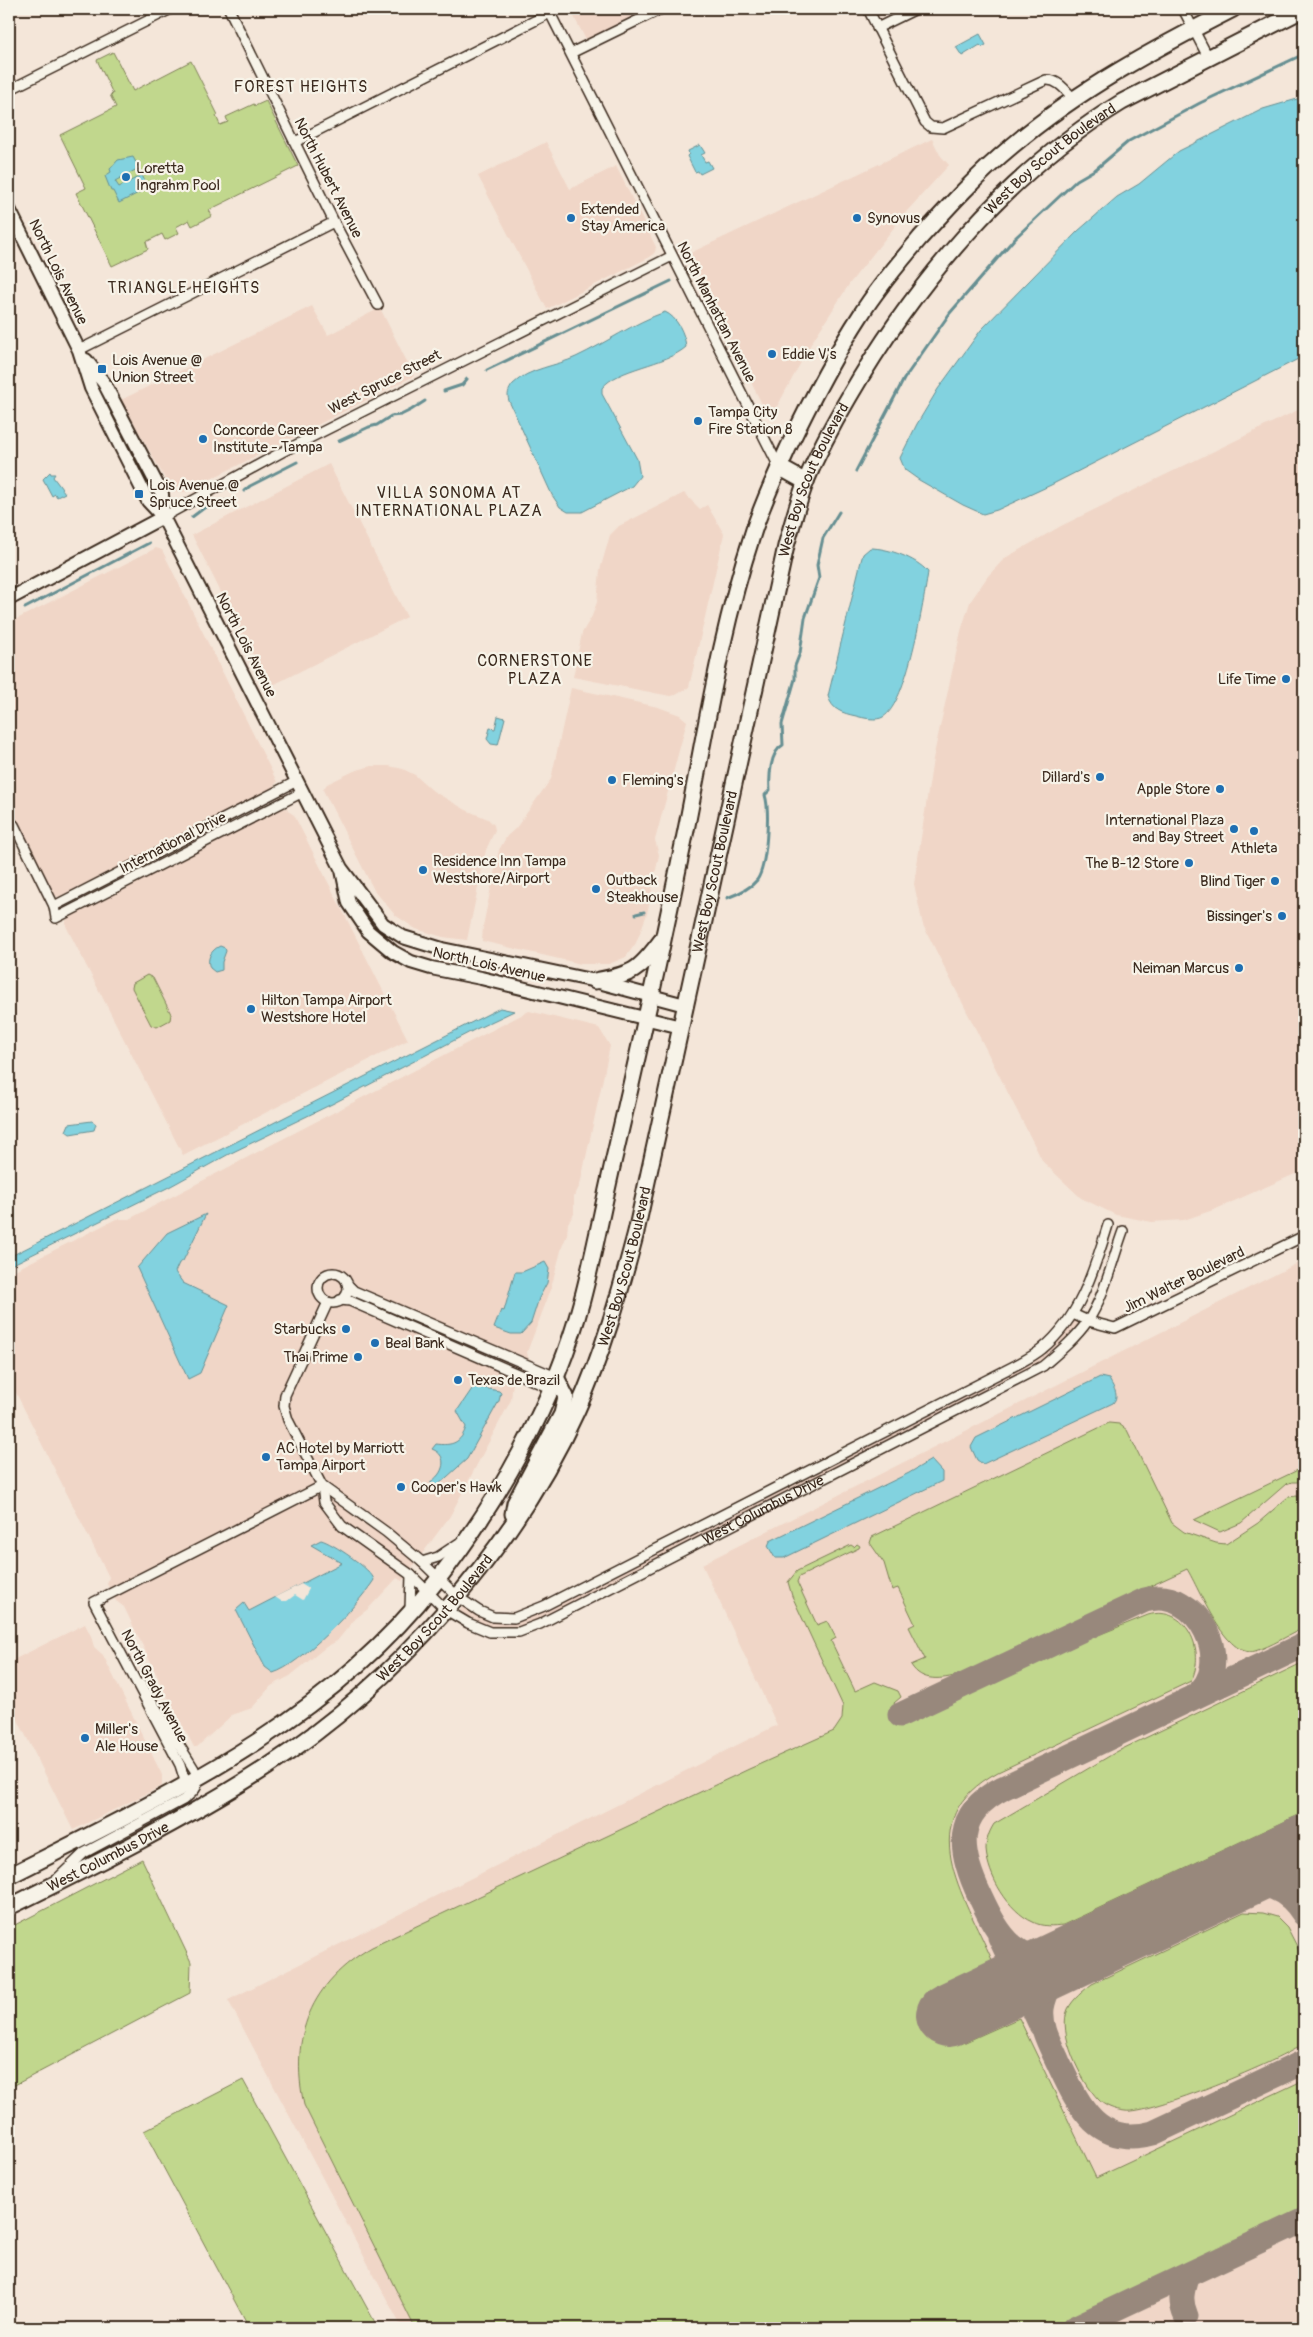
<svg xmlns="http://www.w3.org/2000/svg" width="1313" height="2337" font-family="Pangolin,sans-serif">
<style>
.built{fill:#f0d6c7}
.green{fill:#c1d78d;stroke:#7e8056}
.water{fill:#82d2df;stroke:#668f92}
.pier{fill:#f4e6d9}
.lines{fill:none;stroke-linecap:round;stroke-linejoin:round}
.stream{stroke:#668f92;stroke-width:3}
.taxiway{stroke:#98887c;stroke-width:25}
.runway{stroke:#98887c;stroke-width:64}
.street-casing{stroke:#3b2a1e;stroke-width:12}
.secondary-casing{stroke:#3b2a1e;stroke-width:16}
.primary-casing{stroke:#3b2a1e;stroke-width:19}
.street{stroke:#f7f3e8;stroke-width:9}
.secondary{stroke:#f7f3e8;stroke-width:12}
.primary{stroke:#f7f3e8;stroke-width:15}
.poi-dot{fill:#1f6fb2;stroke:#f7f3e8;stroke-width:2}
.labels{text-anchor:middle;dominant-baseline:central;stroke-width:4.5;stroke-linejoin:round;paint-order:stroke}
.street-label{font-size:15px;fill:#3b2a1e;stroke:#f7f3e8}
.poi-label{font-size:15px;fill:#3b2a1e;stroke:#f7f3e8;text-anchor:start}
.neighbourhood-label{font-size:16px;letter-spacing:1px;fill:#3b2a1e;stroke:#f7f3e8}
</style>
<rect width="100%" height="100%" fill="#f4e6d9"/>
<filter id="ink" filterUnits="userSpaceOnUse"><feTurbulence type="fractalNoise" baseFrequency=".02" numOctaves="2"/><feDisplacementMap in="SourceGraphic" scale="10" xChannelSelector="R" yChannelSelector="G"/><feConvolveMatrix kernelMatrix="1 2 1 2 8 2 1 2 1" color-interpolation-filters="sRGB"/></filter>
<g filter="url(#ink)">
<path class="built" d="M570,9H650L586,40Z
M932,139L940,155L949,165L907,211L850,283L812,342L773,414L766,412L690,261L685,258L686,255Z
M546,142L570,189L616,166L656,247L655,252L650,257L547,309L478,176Z
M312,306L328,335L380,308L414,376L185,492L172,491L121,400Z
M1304,407V1170L1216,1209L1184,1220L1152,1222L1116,1215L1081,1198L1043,1162L923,925L914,884L933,759L961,631L970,602L988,576L1005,558L1061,526Z
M329,464L407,617L269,687L192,535Z
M684,493L700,509L707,505L724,534L689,687L676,695L670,696L573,677L582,633L592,616L597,602L600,570L610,535L619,526Z
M156,548L162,550L164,554L277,782L272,789L58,897L55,895L9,803V623Z
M571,688L658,707L680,715L687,721L655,840L659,855L647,914L636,943L626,957L609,964H581L482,941L483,926L499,850L507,836L516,828L551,779Z
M371,766H389L403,769L415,775L433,791L466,810L488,819L494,825L495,830L486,850L467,940L443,937L416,929L395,915L374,890L323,790L327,784L354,771Z
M287,808L288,811L294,815L408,1040L183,1155L66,926V921L69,917L281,809Z
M529,1011L599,1028L610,1046L580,1185L574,1197V1214L568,1223L567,1235L562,1247L550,1292L527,1352L529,1361L521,1381L513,1382L511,1400L450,1516L402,1581L397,1578L368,1609L355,1619L337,1641L326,1647L290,1676L271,1686L252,1708L232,1715L197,1747H194L165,1692L124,1607L116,1601L107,1584L109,1577L9,1379V1273L116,1219H129Z
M1304,1260V2328H402L228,2000L777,1725L702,1564Z
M1074,1321L1079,1323L1064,1340L1040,1362L1020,1373L538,1619L517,1627H491L459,1612L463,1606L491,1622L516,1623L546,1611L1019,1370L1046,1353Z
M85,1624L91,1636L94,1647L103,1655L162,1775V1786L73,1830L9,1702V1662Z"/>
<path class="green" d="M113,52L133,91L191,61L218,115L216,116L220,125L228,122L226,117L254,104L255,106L266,101L298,166L209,210L212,216L192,226L189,220L176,227L179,233L165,240L162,234L146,242L148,249L112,266L76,193L86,188L60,135L116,107L110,95L113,94L97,60Z
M147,975L153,978L171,1014L170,1020L157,1027L151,1025L132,988L133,983Z
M1109,1423L1119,1424L1127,1430L1172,1523L1184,1532L1216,1543L1226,1544L1258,1523L1288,1497L1297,1496L1304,1501V1628C1288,1635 1272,1646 1255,1651C1226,1660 1199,1588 1187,1569L959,1675C942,1679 922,1683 911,1665L925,1659L909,1627L915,1624L898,1588L892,1590L884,1563L870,1543L872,1537Z
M1304,1467V1482H1292L1286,1484L1241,1523L1220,1532L1194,1520Z
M857,1544L860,1546L859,1548L799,1577L797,1582L817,1625L827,1621L836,1638L831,1641L855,1691L875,1682L898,1691L901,1697L894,1703L905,1725L1091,1638L1148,1615C1186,1604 1207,1651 1191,1681L998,1772C909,1820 964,1894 992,1960L934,1988L961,2044L1019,2018L1096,2178L1304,2080V2210L1054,2328H415L304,2105C289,2036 311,1982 372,1947L749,1769L834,1731L842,1719L843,1706L792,1596L788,1582L797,1571L851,1545L854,1547Z
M1304,1662V1812L1063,1925C1053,1926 1042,1927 1033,1922C1008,1911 988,1876 986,1850C986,1840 989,1832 994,1824L1118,1751Z
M142,1859L191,1962L190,1993L9,2088V1928Z
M1244,1912L1263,1913L1277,1917L1287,1927L1304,1960V2043C1283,2060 1149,2115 1125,2111C1115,2110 1104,2106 1098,2099C1081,2081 1057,2033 1068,2009C1073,1999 1083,1991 1092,1984Z
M243,2080L378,2328H249L144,2131Z"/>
<path class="water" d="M980,34L986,45L982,47L980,45L962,56L956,47Z
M1304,97V356L1051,485L997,510L983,514L963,505L919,480L905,470L900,458L917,424L938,389L981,330L1078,231L1117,197L1139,184L1179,151L1263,109Z
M700,145L705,153L701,155L705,162L708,161L712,168L700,174L698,171L695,172L687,156L689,154L688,151Z
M133,157L139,168L115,181L119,187L142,175L148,188L119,203L113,191H111L105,176L111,172L110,169L118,160Z
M665,312C677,317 685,334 686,347C666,365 617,368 602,388V394L637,459L640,476L632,486L582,512H568L560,507L552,495L509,401C507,395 508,390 513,384C529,368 557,366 576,357C606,343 633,323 665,312Z
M50,472L51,474H55L53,477L65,493L57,497L55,494L52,496L43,479Z
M870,548C888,548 916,558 928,572C924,600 907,704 883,717C877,721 863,718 856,716C842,713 832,710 828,696L861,561L863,554Z
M498,716L505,718L498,745L491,744L487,739L490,728L495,729Z
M220,946L225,948L226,951L222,962V970L215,972L210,968C206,959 211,950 220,946Z
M500,1008L514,1011L474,1030L334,1103L229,1154L169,1187L9,1266V1257Z
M92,1121L96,1124L94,1130L70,1134L66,1131L69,1124Z
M206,1214L183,1261L179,1263L175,1272L183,1283L229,1305L200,1373L188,1379L137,1268L167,1233Z
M545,1262L549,1269L547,1283L539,1298L531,1323L521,1334H511L494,1328L501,1310L504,1311L515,1272H522Z
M1100,1377L1109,1379C1113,1387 1120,1395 1113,1403L983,1464L977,1460L971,1447L976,1438Z
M474,1386L499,1391L501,1393L499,1401L467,1459L437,1486L430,1482C443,1475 450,1456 432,1449L436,1444C452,1446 461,1443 466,1427L457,1411Z
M931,1460L942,1472V1481L784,1558H775L768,1546L770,1541L909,1473Z
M321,1540C331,1542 373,1570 374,1580C358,1605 301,1665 273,1673L265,1667L236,1610L244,1603L249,1611L342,1563L311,1545Z"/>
<path class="pier" d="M301,1584L309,1589L303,1600L295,1595L287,1601H281L275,1597Z"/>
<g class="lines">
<path class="stream" d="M487,370L671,281
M444,391L462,385L467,379
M339,441L369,427L377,425L391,416L401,415L411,410L425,401
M856,471L904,379L950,313L1015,238L1077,180L1096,169L1129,141L1200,103L1304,54
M244,491L250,486L297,462
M192,517L204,508L225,501
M25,608L149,543
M727,898C738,894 750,889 757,880C767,866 770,811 765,795L770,790C769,777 770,752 783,745L782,724L795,679V666L800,653L805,618L819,578L817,565L823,538L839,512
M636,914L644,912"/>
<path class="taxiway" d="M900,1715L1145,1600C1198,1584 1238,1666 1194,1697
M1304,1872L1301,1895L1304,1912
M1144,1926C1192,1903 1264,1851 1304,1914
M1000,1937L1041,2025
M1069,1958C1017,1967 999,1937 980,1896C959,1852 952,1814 1003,1788L1304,1645
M1069,1958C1057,1972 1045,1989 1042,2008C1040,2028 1050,2044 1058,2062C1078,2104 1096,2148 1153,2133L1304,2062
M1186,2316C1179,2301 1182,2290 1187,2275
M1074,2328L1304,2220"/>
<path class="runway" d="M948,2015L1304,1847"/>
<g class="street-casing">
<g id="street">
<path d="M229,9L334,222L378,305"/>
<path d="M548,9L779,467"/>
<path d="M868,9L925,122L931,127L943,128L1046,80C1058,79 1066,91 1074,99"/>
<path d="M1183,9L1208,57"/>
<path d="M877,28L916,9"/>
<path d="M571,53L661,9"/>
<path d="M9,90L171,9"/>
<path d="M295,142L550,13"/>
<path d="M79,350L334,222"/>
<path d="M163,517L282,452L672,256"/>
<path d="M9,821L14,825L54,906L56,918L303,792"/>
<path d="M54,906L297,781"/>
<circle cx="333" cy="1288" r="15"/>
<path d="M347,1284L354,1291L556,1377"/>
<path d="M340,1300L350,1301L550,1388"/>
<path id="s1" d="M328,1302L285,1395L284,1406L288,1420L322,1486L324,1502L342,1526L411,1575L446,1610L468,1623L490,1632H519L540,1624L1043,1366C1058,1353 1075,1339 1087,1322C1104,1298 1113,1258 1123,1231"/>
<path d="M1073,1314L1088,1321L1115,1328L1304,1236"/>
<path d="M322,1486L386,1532L422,1562L458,1597L479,1611L493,1617L514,1618L544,1606L1016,1365C1025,1360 1035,1355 1042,1349C1080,1318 1094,1270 1108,1225"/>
<path d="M422,1562L438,1557L459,1543"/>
<path d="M410,1610L411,1575"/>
<path d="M186,1784L180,1765L94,1602L322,1486"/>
<path d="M58,1878L84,1853L183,1800C196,1791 202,1784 194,1769L141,1684"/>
</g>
</g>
<g class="secondary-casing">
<path id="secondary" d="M9,209L79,350L91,388L148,501L163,517L341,868L383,924L403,937L442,949L591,980L685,1005
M86,360L104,383L162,494L163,517
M9,599L163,517
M342,870L349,903L368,931L393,952L411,962L431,968L481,978L681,1027"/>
</g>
<g class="primary-casing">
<g id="primary">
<path d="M779,467L806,482"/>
<path d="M595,981C633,974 638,972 661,941"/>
<path d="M513,1514L515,1503L562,1414L566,1397L556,1377"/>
<path d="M9,1876C165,1797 324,1725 435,1583C498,1503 556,1399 582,1300C595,1251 604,1200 616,1150C641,1042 665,934 687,825C706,729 721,630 752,536C761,506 775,477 788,448C810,402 834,356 862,313C878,287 900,262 920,238C949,206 978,174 1012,146C1079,89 1156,48 1233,9"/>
<path id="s2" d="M9,1907C96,1864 185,1820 267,1767C395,1684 514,1549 577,1410C603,1353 620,1293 636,1232L786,546C792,525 798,502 806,481C818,452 833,424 849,397C915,283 1009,171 1122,102L1304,9"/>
</g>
</g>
<use href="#street" class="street"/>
<use href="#secondary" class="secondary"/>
<use href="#primary" class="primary"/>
</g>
</g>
<g class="poi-dot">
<circle cx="126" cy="177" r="5"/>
<circle cx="571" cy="218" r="5"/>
<circle cx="857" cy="218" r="5"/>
<circle cx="772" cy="354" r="5"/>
<rect x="97" y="364" width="10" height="10" rx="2.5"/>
<circle cx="698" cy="421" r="5"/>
<circle cx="203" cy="439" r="5"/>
<rect x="134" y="489" width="10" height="10" rx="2.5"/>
<circle cx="1286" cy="679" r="5"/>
<circle cx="1100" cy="777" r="5"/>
<circle cx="612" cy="780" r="5"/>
<circle cx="1220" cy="789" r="5"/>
<circle cx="1234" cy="829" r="5"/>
<circle cx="1254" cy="831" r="5"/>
<circle cx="1189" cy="863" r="5"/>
<circle cx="423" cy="870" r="5"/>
<circle cx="1275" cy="881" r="5"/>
<circle cx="596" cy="889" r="5"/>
<circle cx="1282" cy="916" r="5"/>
<circle cx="1239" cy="968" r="5"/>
<circle cx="251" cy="1009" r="5"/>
<circle cx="346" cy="1329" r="5"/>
<circle cx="375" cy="1343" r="5"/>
<circle cx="358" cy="1357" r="5"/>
<circle cx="458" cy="1380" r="5"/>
<circle cx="266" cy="1457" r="5"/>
<circle cx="401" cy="1487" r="5"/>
<circle cx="85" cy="1738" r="5"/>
</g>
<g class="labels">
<g class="street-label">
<text stroke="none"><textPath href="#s2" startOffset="2139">West Boy Scout Boulevard</textPath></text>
<text transform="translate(328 178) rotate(63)">North Hubert Avenue</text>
<text transform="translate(58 272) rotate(64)">North Lois Avenue</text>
<text transform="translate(716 312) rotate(63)">North Manhattan Avenue</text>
<text transform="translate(385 382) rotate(-27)">West Spruce Street</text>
<text stroke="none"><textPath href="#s2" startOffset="1734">West Boy Scout Boulevard</textPath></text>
<text transform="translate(246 645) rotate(63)">North Lois Avenue</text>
<text transform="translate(173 843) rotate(-27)">International Drive</text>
<text stroke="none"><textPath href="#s2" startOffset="1329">West Boy Scout Boulevard</textPath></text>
<text transform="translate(489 965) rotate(13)">North Lois Avenue</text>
<text stroke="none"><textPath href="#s2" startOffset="924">West Boy Scout Boulevard</textPath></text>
<text transform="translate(1184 1280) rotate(-26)">Jim Walter Boulevard</text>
<text stroke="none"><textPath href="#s1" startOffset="734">West Columbus Drive</textPath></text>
<text stroke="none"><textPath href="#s2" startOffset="519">West Boy Scout Boulevard</textPath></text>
<text transform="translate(154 1686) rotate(62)">North Grady Avenue</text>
<text stroke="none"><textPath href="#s2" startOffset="111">West Columbus Drive</textPath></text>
</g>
<g class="poi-label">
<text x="136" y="168">Loretta<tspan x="136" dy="17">Ingrahm Pool</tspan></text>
<text x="581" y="209">Extended<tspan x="581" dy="17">Stay America</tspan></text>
<text x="867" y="218">Synovus</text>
<text x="782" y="354">Eddie V's</text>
<text x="112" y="360">Lois Avenue @<tspan x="112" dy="17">Union Street</tspan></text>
<text x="708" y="412">Tampa City<tspan x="708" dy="17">Fire Station 8</tspan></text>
<text x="213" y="430">Concorde Career<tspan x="213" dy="17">Institute - Tampa</tspan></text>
<text x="149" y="485">Lois Avenue @<tspan x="149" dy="17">Spruce Street</tspan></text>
<text x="1276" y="679" text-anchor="end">Life Time</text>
<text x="1090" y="777" text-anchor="end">Dillard's</text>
<text x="622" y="780">Fleming's</text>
<text x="1210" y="789" text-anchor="end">Apple Store</text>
<text x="1224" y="820" text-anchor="end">International Plaza<tspan x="1224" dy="17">and Bay Street</tspan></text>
<text x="1254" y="848" text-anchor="middle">Athleta</text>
<text x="433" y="861">Residence Inn Tampa<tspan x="433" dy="17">Westshore/Airport</tspan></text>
<text x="1179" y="863" text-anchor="end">The B-12 Store</text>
<text x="606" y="880">Outback<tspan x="606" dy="17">Steakhouse</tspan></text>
<text x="1265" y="881" text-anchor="end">Blind Tiger</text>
<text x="1272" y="916" text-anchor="end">Bissinger's</text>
<text x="1229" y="968" text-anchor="end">Neiman Marcus</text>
<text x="261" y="1000">Hilton Tampa Airport<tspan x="261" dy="17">Westshore Hotel</tspan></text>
<text x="336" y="1329" text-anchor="end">Starbucks</text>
<text x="385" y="1343">Beal Bank</text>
<text x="348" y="1357" text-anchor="end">Thai Prime</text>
<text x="468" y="1380">Texas de Brazil</text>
<text x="276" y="1448">AC Hotel by Marriott<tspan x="276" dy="17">Tampa Airport</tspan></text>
<text x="411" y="1487">Cooper's Hawk</text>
<text x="95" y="1729">Miller's<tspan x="95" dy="17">Ale House</tspan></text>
</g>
<g class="neighbourhood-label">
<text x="301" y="87">FOREST HEIGHTS</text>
<text x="184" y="288">TRIANGLE HEIGHTS</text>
<text x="449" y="493">VILLA SONOMA AT<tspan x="449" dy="18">INTERNATIONAL PLAZA</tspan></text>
<text x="535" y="661">CORNERSTONE<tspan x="535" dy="18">PLAZA</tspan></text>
</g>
</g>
<rect width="1313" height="2337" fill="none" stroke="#f7f3e8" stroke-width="30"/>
<rect x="15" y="15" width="1283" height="2307" fill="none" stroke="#3b2a1e" stroke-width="2" filter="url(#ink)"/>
</svg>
